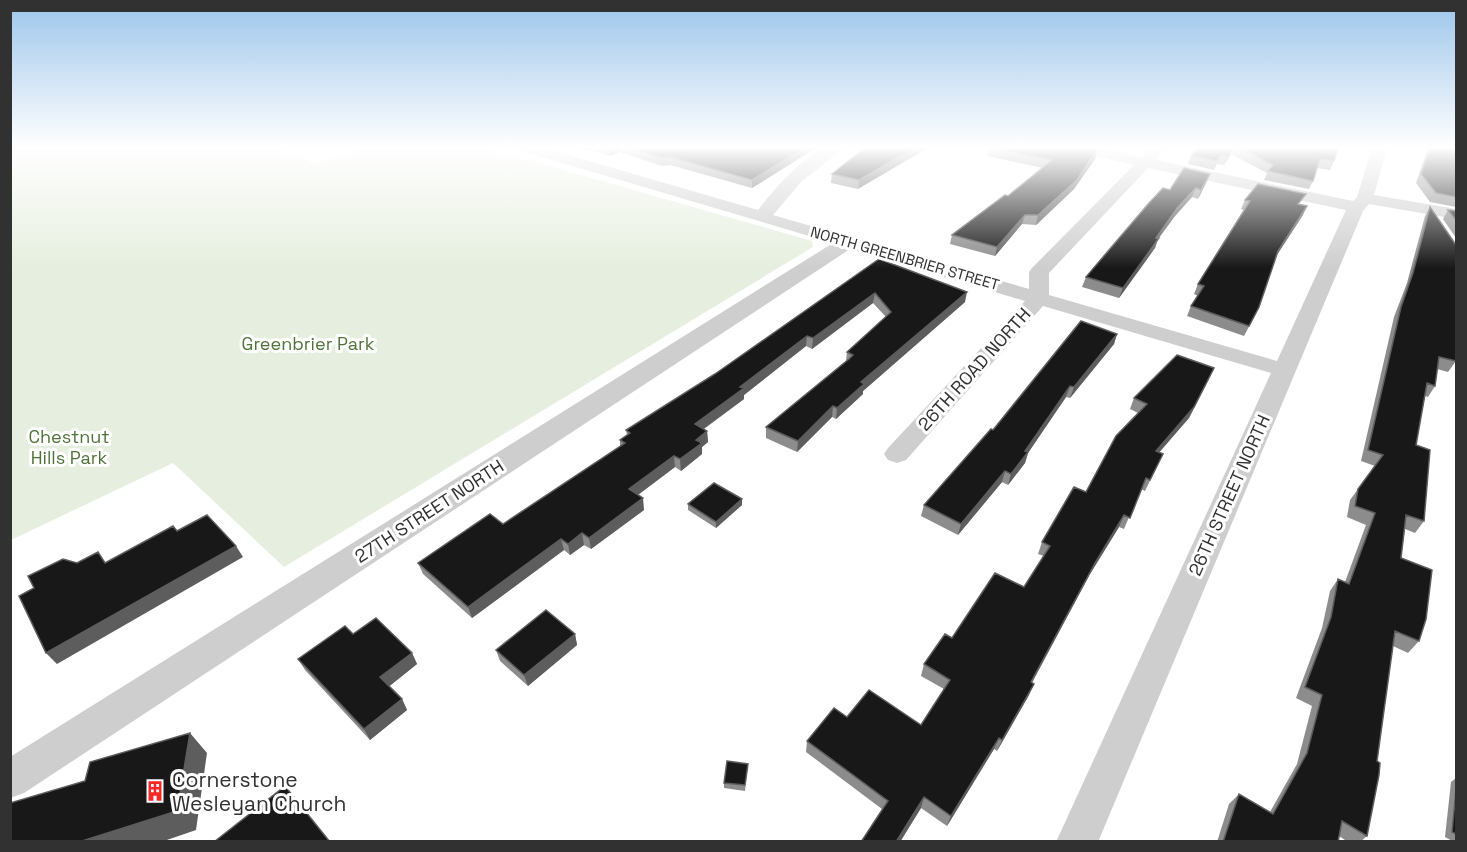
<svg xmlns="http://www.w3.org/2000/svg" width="1467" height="852" font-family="'Space Grotesk',sans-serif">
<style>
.green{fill:#e6efdf}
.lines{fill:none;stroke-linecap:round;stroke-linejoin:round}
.street{fill:#cecece;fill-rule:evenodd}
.wall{fill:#8c8c8c}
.shaded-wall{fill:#5d5d5d}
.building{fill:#181818;stroke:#5d5d5d;stroke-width:1.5}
.labels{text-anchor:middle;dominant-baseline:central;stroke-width:6;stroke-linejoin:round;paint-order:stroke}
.far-street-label{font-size:15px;fill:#313131;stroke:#fff}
.park-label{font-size:18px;fill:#50723a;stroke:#fff}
.street-label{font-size:18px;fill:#313131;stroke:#fff}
.near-poi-label{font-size:21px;fill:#313131;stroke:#fff;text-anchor:start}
</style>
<rect width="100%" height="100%" fill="#fff"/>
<path class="green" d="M11,148H276L316,164L361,148H486L812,241L813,247L284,567L173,463L11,540Z"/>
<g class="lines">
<path class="street" d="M520,148H544L758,210C773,191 801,157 825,149C831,147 838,148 844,148L802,181L773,215L1029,289V272L1032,268L1134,165L1071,151L1069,148H1099L1142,157L1150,148H1166L1156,160L1353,201L1357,197L1372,148H1387L1374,195L1456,209V219L1369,204L1363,211L1098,842H1056L1271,373L1043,306L906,460L897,463L888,460L884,454L888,448L1025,301L850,249L24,793L10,798V757L833,243L522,151ZM1148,168L1346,210L1277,361L1049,295V273Z"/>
</g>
<path class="wall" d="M577,148H816L752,188L670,165L662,166L620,152L610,156L591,150L587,151Z
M865,148L858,189L831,183L832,174Z
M989,148L1097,150L1095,159L1074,189L1036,225L1022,224L995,256L950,244L952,235L1008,196L1043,168L987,156Z
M1198,148H1338L1334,161L1330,170L1317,168L1313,181L1309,189L1264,180L1267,173L1231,154L1224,165L1217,164L1214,170L1188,164L1191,156Z
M1428,148H1456V207L1430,202L1416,183Z
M1210,174L1206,183L1198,199L1192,197L1175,216L1158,239L1155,248L1119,298L1082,287L1086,277L1170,190Z
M1245,200L1300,204L1303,215L1276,256L1254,317L1244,336L1187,316L1191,306L1198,296L1194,294L1198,284L1244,210L1241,209Z
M1430,207L1456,361L1448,372L1437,369L1435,386L1428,397L1425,396L1416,445L1424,521L1415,533L1405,529L1401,558L1419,641L1408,653L1393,646L1367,836L1360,842H1348L1339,836L1338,842H1217L1229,804L1239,794L1270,812L1297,764L1312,706L1296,698L1322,628L1330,591L1338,579L1345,582L1366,525L1347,517L1350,500L1375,466L1361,461L1394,317L1407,283L1425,216Z
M1448,210L1456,211V238L1443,219Z
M879,259L965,302L863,391V394L836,419L832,417L797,452L766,438V427L846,361L847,352L886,317L873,303L812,349L806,346L744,395V399L704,429L707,431L708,442L702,447V454L681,471L675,467L638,495L644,510L591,549L584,545L570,555L564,550L472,618L423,574L418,563L503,524L620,446V440L627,435L626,430L715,374Z
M1117,334L1114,344L1070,398L1066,397L1028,453L1025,463L1008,485L1002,482L958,535L921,516L924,505L993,430Z
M1209,379L1189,418L1159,452L1163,454L1145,491L1141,489L1124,529L1119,527L1090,574L1032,683L1029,695L997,751L994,749L947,826L921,808L900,842H861L882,809L806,752L807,741L847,717L921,725L944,689L921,676L924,664L952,638L1024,587L1044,556L1038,554L1042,542L1086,492L1138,413L1130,409L1134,398Z
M742,499V505L716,528L688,510V504Z
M353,634L412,653L417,664L389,686L402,699L407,710L370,740L305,670L298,659Z
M575,634L577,645L528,686L500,661L496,650Z
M748,764L745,791L724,788V783Z
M1456,778V842H1454L1445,837L1451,782Z"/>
<path class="shaded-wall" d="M609,148H619L620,152L610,156Z
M804,148H816L752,188V180Z
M915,148H928L858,189L859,180Z
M1233,148L1231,154L1224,165L1228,157Z
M1097,150L1095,159L1074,189L1036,225L1038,215Z
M1210,174L1206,183L1198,199L1201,190Z
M1196,188L1192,197L1175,216L1158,239L1155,248L1119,298L1123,288L1156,238L1178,207Z
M1307,206L1303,215L1273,261L1278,251Z
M1025,215L1022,224L995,256L997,247Z
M967,292L965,302L863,391V394L836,419L837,408L861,382Z
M875,293L873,303L812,349L813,338Z
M1117,334L1114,344L1070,398L1074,387Z
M807,336L806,346L744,395V399L695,435V424L740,387Z
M1214,368L1189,418L1151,462L1156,451Z
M1070,386L1066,397L1028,453L1025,463L1008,485L1011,474L1025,451Z
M833,406L832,417L797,452L798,441Z
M707,431L708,442L702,447V454L681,471L680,459L696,440Z
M674,456L675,467L631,500L629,489Z
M1005,471L1002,482L958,535L961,524Z
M643,498L644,510L591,549L589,538Z
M742,499V505L716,528V522Z
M1124,515L1119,527L1090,574L1026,693L1031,682L1095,563Z
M582,533L584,545L570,555L568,544Z
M561,539L564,550L472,618L468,607Z
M236,546L243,557L57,664L46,653Z
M575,634L577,645L528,686L524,675Z
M412,653L417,664L386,689L380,677Z
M1034,684L1029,695L997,751L1002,740Z
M402,699L407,710L370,740L364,729Z
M190,733L207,753L196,830L161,842H79Z
M999,738L994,749L947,826L951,816Z
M924,797L921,808L900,842H896Z"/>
<path class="building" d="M632,148H804L752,180L670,157L661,158Z
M865,148H915L859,180L832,174Z
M991,148H1089L1097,150L1077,180L1038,215H1025L997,247L952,235L1005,195L1008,196L1052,160Z
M1198,148H1233L1228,157L1221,155L1217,161L1191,156Z
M1240,148H1338L1334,161L1320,159L1313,181L1268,171L1273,165Z
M1430,148H1456V197L1436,193L1421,174Z
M1184,168L1210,174L1201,190L1196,188L1178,207L1156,238H1159L1123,288L1086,277L1149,203L1163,188L1170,190Z
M1258,184L1306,194L1298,204L1307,206L1278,251L1259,307L1249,326L1191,306L1204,286L1198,284L1250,201L1245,200Z
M1430,207L1456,245V361L1439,357L1435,386L1427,383L1416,445L1430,450L1424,521L1406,515L1401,558L1432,570L1426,619L1419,641L1395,631L1377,761L1380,763L1379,775L1367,836L1342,821L1338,842H1223L1239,794L1273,814L1307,753L1322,695L1305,687L1331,617L1338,579L1349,584L1375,513L1355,506L1358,489L1383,455L1368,450L1401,307L1413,273Z
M1448,210L1456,211V220Z
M879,259L967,292L861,382L864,384L837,408L833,406L798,441L766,427L849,359L853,355L847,352L891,312L875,293L813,338L807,336L740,387L744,388L695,424L707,431L696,440L702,443L680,459L674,456L629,489L643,498L589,538L582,533L568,544L561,539L468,607L418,563L490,514L503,524L625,443L620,440L630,433L626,430L715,374Z
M1081,321L1117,334L1074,387L1070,386L1025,451L1028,452L1011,474L1005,471L961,524L924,505L991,429L993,430Z
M1177,355L1214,368L1194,407L1156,451L1163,454L1150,480L1146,478L1130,518L1124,515L1095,563L1031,682L1034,684L1002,740L999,738L951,816L924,797L896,842H861L888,801L807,741L834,708L847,717L869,690L921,725L950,680L924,664L945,634L952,638L995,573L1024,587L1050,546L1042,542L1074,487L1086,492L1116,436L1147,404L1134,398Z
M714,483L742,499L716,522L688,504Z
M207,515L236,546L46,653L19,596L34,588L28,576L63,559L77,563L98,552L105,563L173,526L177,531Z
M546,610L575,634L524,675L496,650Z
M376,618L412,653L380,677L402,699L364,729L298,659L345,626L353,634Z
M190,733L177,811L79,842H10V803L85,781L90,762Z
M727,761L748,764L745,785L724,783Z
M285,786L330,842H214Z
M1456,790V834L1452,832Z"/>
<linearGradient id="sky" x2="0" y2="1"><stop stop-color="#9cc5eb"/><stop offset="0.55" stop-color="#fff"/><stop offset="1" stop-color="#fff" stop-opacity="0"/></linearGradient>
<rect width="1467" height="268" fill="url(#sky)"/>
<defs>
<g id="building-bare" transform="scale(1.62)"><path d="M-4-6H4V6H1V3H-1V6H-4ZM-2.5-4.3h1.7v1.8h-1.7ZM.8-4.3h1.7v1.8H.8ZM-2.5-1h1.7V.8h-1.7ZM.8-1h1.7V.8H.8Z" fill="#f52727" stroke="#fff" stroke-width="2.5" paint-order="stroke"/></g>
</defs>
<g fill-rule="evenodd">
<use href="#building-bare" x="155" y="791"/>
</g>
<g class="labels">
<g class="far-street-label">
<text transform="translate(905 258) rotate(16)">NORTH GREENBRIER STREET</text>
</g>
<g class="park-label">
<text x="308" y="343">Greenbrier Park</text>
<text x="69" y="436">Chestnut<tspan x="69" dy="21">Hills Park</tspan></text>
</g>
<g class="street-label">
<text transform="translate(974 369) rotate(-48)">26TH ROAD NORTH</text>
<text transform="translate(1229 495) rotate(-66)">26TH STREET NORTH</text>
<text transform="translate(429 511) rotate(-33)">27TH STREET NORTH</text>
</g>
<g class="near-poi-label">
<text x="172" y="779">Cornerstone<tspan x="172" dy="24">Wesleyan Church</tspan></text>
</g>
</g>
<rect width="1467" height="852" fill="none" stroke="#313131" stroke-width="24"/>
</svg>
